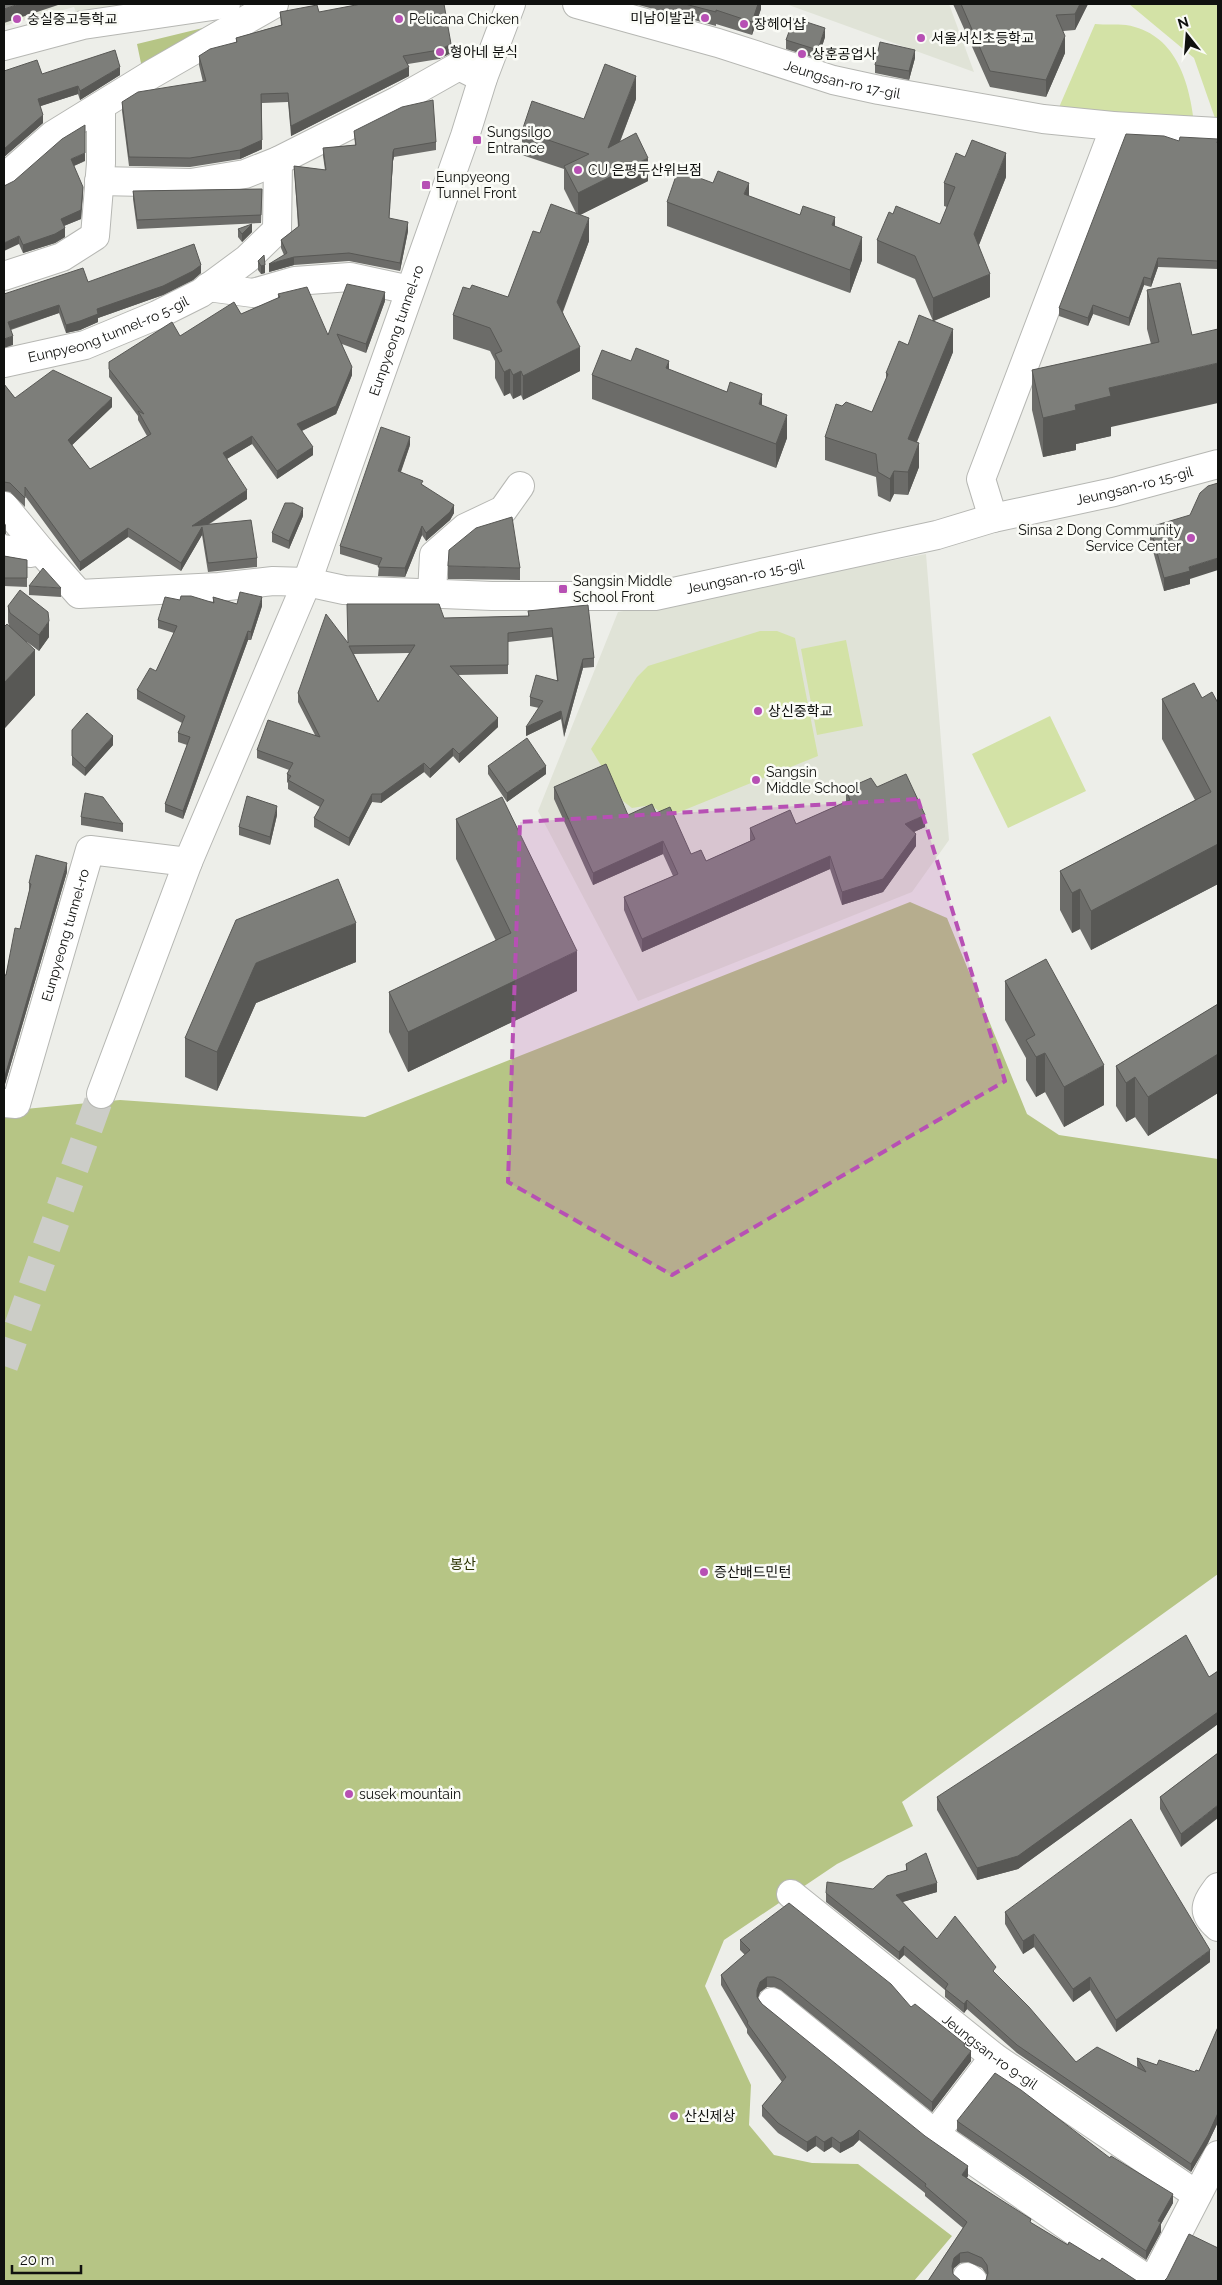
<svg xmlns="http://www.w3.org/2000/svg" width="1222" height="2285" font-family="Raleway,'Noto Sans KR',sans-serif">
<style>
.built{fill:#e0e3d7}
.green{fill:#d3e2a6}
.forest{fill:#b6c585}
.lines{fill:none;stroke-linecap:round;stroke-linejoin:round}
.major-tunnel{stroke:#cccdc8;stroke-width:28;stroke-dasharray:28 14;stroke-linecap:butt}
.minor-casing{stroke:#b6b7b3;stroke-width:30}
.major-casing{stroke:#b6b7b3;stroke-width:30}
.minor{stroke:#fff;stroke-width:28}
.major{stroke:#fff;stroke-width:28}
.wall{fill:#6c6c69;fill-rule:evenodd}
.shaded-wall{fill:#585855}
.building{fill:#7d7e7a;stroke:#585855;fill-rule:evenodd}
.marked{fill:#b750b4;fill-opacity:0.2;stroke:#b750b4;stroke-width:4;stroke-dasharray:10 6;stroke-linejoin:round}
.poi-dot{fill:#b750b4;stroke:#fafbf6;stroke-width:2}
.labels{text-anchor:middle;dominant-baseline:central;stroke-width:5;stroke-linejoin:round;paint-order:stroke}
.poi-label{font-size:14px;fill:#10110f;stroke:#fafbf6;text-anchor:start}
.street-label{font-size:14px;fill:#10110f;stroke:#fafbf6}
.park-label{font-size:14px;fill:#2d3503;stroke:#fafbf6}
</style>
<rect width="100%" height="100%" fill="#edeee9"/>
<path class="built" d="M4,4H137L76,12L74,7L4,26Z
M786,4H949L974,72Z
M926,554L949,840L912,892L638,1001L538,811L618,612Z"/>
<path class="green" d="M1129,4H1218V121H1216L1194,58Z
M1095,24C1105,25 1116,24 1126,25C1175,33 1189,80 1194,122L1057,112Z
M760,631H777L795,638L818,756L667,817L651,805L632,808L623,801L591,749L637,677L648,666Z
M846,640L863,726L817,735L801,649Z
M1050,716L1086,791L1008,828L972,754Z"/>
<path class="forest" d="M207,27L142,68L137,44Z
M910,902L947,918L1027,1114L1059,1135L1218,1159V1574L902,1802L913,1826L837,1864L724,1940L705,1986L751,2085L749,2125L774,2155L812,2163L858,2164L952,2236L914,2281H4V1111L120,1100L365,1117Z"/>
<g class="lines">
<path class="major-tunnel" d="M4,1366L101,1094"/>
<g class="minor-casing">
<g id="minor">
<path id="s1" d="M577,4L718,43L833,80L879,90L1043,119L1113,126L1218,132"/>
<path d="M4,46L83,25L226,4"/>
<path d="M4,178L53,135L152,74L274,4"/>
<path d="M99,181L191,183L245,174L278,161L397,101L459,66L483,78"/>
<path d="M4,276L62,257L95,236L101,163V106"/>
<path d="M208,287L253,293L295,281L350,277L410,290"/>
<path id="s2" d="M4,363L85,345L157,315L201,293L247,259L277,230L278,161"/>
<path d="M4,506L41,551L79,594L219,587L273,581L307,582"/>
<path d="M993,518L981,479L1111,137L1113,126"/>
<path d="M4,549L30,553L41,551"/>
<path d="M432,593L434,555L465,528L503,510L520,486"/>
<path id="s3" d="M4,1103L16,1104L90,850L188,862"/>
<path d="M1218,1887C1206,1903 1200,1912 1218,1927"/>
<path id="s4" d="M791,1894L994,2057L1197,2195"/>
<path d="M772,2002L935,2134L1070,2228L1150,2281"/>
<path d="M935,2134L994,2057"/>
<path d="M967,2277L973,2281"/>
<path d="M1153,2281L1218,2155"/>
</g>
</g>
<g class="major-casing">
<g id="major">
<path id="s5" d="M307,582L344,590L492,596H655L937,535L993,518L1114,492L1218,464"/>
<path id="s6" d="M101,1094L188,862L307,582L465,136L483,78L511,4"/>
</g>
</g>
<use href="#minor" class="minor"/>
<use href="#major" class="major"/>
</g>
<path class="wall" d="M635,4H761V9L752,35L716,24V26Z
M953,4H1088L1075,30L1063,31L1065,53L1046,97L990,87Z
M280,12H319L451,53L439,59L408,64L409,76L291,136L288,102L262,103V149L240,159L190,167L129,166L122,111V102L203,82L199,65V56L236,42V38L281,25Z
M825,37L818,59L786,49V40Z
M915,58L909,80L875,73V65Z
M4,71L42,74L120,75L80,100L78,94L40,106L43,123L4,157Z
M636,99L620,142L648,181L580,215L589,241L563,312L580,371L523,400L521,395L513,399L510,393L504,396L495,378V361L490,351L453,339V315L470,289L508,297L540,233L576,213L564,189V169L522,155V131L584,119Z
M354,131L436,142V150L394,157L393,161L389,219L408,231L400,271L349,261L294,265L269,272L284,255L281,248V240L298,227L294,166L325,170L323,156V148L355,145Z
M1218,139V269L1158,267L1151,287L1144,285L1129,326L1093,314L1088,326L1059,316V308L1179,141Z
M85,161L74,166L83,195L81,219L64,226L65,237L55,243L23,253L19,244L4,186Z
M1006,177L979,245L990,297L934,321L953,352L917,442L919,467L908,495L894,494L890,502L878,496L876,477L825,460V437L842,406L872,412L886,379V373L908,345L933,321L915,279L877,263V240L893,214L940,224L947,207L944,206V183Z
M713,183L800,215L835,226L862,260L850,293L667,226V202Z
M262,189L261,223L137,229L133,199V191Z
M238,229L252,232L242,242L238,237Z
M264,255L265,273L261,274L258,270V261Z
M201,273L193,280L163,295L98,318V322L80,330L66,333L59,313L11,330L13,345L4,294L88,282Z
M1147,290L1192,335L1111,427V436L1076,444V450L1043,457L1032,410V370L1151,344L1147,329Z
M278,294L328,335L385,301L366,353L342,344L352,375L336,414L302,431L313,455L277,479L252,444L227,459L247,499L208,525L257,558V567L208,572L202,535L181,571L128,537L80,571L25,496V507L10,492L4,491V384L15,398L112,407L72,445L90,469L147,436L138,420V416L109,377V362L241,314L278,298Z
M631,361L669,370L762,405L787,438L776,468L592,399V375Z
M410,445L401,472L423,485L454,513L450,520L426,541L422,535L405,577L378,576L379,566L340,554V546Z
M303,516L289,549L272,542V533Z
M4,522L6,525V534H4Z
M1150,527L1190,579V584L1164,591L1150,540Z
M4,556L27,560V587L4,586Z
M448,566L520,568V580L448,579Z
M29,586L61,588V597L29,595Z
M213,597L237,604L262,606L251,640H248L226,700L183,819L165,812V804L187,745L178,742V733L182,723L137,699V690L156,671L174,633L158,628V620L180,600L213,602Z
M8,606L49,637L39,651L27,642L35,695L4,729V627L9,626L8,622Z
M528,611L594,658V667L583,668L564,737L561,719L526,736L539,708L530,706V697L557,680L552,637L508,642V674L458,675L498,727L459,763L453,756L430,778L424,772L381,803L372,802L349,846L314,827V818L320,807L288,789V783L287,782V774L289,770L257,758V750L315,735L298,702V693L348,643L444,618L528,616ZM409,653L378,702L354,654Z
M1202,698L1218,703V884L1091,950L1080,929L1072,933L1060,910V871L1195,800L1162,739V699Z
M72,730L113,745L85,776L72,765Z
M488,766L546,774L507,802L488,774Z
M554,787L628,815L656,813L691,854L706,861L750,841V828L796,824L846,802V789L877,787L925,827L914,832L916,846L883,892L842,905L830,869L642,952L624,910V897L673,876L663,854L593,885L554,799Z
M277,815L270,845L239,835V827Z
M81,817L123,824V832L81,825Z
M456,819L577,991L408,1072L389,1032V992L496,941L456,859Z
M67,872L5,1084H4V975H6L20,929L29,892V883Z
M338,879L356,962L256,1003L217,1091L185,1077V1038Z
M1005,981L1104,1105L1064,1127L1045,1092L1036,1097L1026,1080V1058L1005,1020Z
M1218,1004V1093L1148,1136L1135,1117L1126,1122L1116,1106V1066Z
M1218,1671V1724L1018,1869L977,1880L937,1810V1797L1209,1677Z
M1218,1753L1181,1847L1160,1809V1797Z
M906,1864L937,1892L902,1902L937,1939L996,1974L1076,2062L1138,2068L1137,2066V2058L1157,2065L1195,2072L1199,2071L1218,2027V2122L1208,2143L1191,2172L1017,2053L967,2009L964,2013L945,1997V1990L904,1955L899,1960L826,1902V1893L873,1889L906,1870Z
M1005,1912L1210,1962L1116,2032L1090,1990L1073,2002L1034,1947L1023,1954L1005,1924Z
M740,1940L911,2007L965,2047L971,2061L932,2112L781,1990L774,1987H767L760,1992L758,1998L762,2004L968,2176L967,2178L1031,2223L1068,2245L1100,2261L1137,2281L986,2280L987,2275L982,2268L968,2262L960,2263L954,2268L928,2281L963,2228L925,2196V2193L859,2140L853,2146L840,2153L832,2147L824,2152L816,2146L807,2152L778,2133L762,2116V2106L782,2082L747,2033V2029L721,1985V1975L745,1955L740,1950Z
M957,2121L1110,2158L1173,2203L1161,2224V2232L1146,2260L957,2131Z"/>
<path class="shaded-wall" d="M19,4H61L4,23V9Z
M758,4H761V9L752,35V22Z
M1080,4H1088L1075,30V14Z
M825,28V37L818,59V50Z
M1065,36V53L1046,97V80Z
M451,44V53L439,59V50Z
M915,50V58L909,80V71Z
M120,67V75L80,100V91Z
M409,67V76L291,136V126Z
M636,76V99L608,172V148Z
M78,86V94L38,107V99Z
M43,115V123L4,157V149Z
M262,140V149L240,159V150Z
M394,149V157L393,161L389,227L393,152Z
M85,153V161L71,167V159Z
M1006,153V177L974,257V234Z
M648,158V181L578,216V193Z
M749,183V206L744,194Z
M83,187L81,219L61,227V219Z
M835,217V241L832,225Z
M589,218V241L557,326V302Z
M408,222V231L400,271V263Z
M252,224V232L242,242V234Z
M65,228V237L55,243L23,253V245Z
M19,236V244L4,251V243Z
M862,237V260L850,293V270Z
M294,257V265L269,272V264Z
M1158,258V267L1151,287V279Z
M201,265V273L193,280L163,295L98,318V322L80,330L66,333V325L97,309Z
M265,265V273L261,274V266Z
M990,274V297L933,321V298Z
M1144,277V285L1129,326V318Z
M385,292V301L366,353V344Z
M59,305V313L8,330V322Z
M1093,305V314L1088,326V318Z
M953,329V352L908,463V439Z
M13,336V345L4,348V339Z
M580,347V371L523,400V376Z
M669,361V384L666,368Z
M1218,363V403L1111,427V436L1076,444V450L1043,457V418L1075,405L1109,388Z
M352,367V375L336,414L297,433V424Z
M510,369V393L504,396V372Z
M521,371V395L513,399V375Z
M762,394V418L759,404Z
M112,398V407L68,449V440Z
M787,415V438L776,468V444Z
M252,436V444L223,461V453Z
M410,437V445L398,479V471Z
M919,443V467L908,495V472Z
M313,447V455L277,479V471Z
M894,471V494L890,502V479Z
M247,490V499L202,528V535L181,571V563L192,526Z
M454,505V513L450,520L426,541V533Z
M303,508V516L289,549V541Z
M422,526V535L405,577V568Z
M128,528V537L80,571V562Z
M1218,558V570L1190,579V584L1164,591V578L1189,567Z
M262,597V606L251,640V632Z
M49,621V637L39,651V635Z
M248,631V640L226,700L183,819V811L226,691Z
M35,650V695L4,729V683Z
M583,659V668L564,737V728Z
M561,711V719L526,736V727Z
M498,718V727L459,763V754Z
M113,736V745L85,776V768Z
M453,748V756L430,778V769Z
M424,763V772L381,803V794Z
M546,766V774L507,802V793Z
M372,794V802L349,846V838Z
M277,806V815L270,845V837Z
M925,815V827L905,836V824Z
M916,834V846L883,892L842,905V892Z
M663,841V854L593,885V873Z
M1218,844V884L1091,950V911Z
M830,856V869L642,952V939Z
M67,863V872L5,1084V1076Z
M1080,889V929L1072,933V893Z
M356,923V962L256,1003L217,1091V1052L256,963Z
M577,951V991L408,1072V1032Z
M1045,1053V1092L1036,1097V1057Z
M1218,1054V1093L1148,1136V1097Z
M1104,1065V1105L1064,1127V1087Z
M1135,1077V1117L1126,1122V1083Z
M1218,1712V1724L1018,1869L977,1880V1868Z
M1218,1805V1818L1181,1847V1834Z
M937,1883V1892L896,1904V1895Z
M1034,1934V1947L1023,1954V1941Z
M904,1946V1955L899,1960V1952Z
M1210,1950V1962L1116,2032V2020Z
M767,1977V1987L760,1992L757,2000V1990L760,1982Z
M1090,1977V1990L1073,2002V1989Z
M967,2000V2009L964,2013V2004Z
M971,2051V2061L932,2112V2102Z
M1218,2113V2122L1208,2143L1191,2172V2164Z
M859,2130V2140L853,2146L840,2153V2143Z
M816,2136V2146L807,2152V2142Z
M832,2137V2147L824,2152V2142Z
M968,2166V2176L962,2185V2175Z
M1173,2194V2203L1161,2224V2232L1146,2260V2251L1158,2221Z
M960,2253V2263L954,2268L952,2276V2266L954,2258Z"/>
<path class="building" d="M4,4H19L4,9Z
M361,4H444L451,44L439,50L403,56L409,67L291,126L288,93L261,94L262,140L240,150L190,158L129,157L122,102L138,92L206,81L199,56L210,49L237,42L236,38L282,25L280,12L317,5L319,12Z
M685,4H758L752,22L716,10V12Z
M961,4H1080L1075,14L1056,15L1065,36L1046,80L990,71Z
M794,18L825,28L818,50L786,40Z
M880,42L915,50L909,71L875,65Z
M115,50L120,67L80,91L78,86L38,99L43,115L4,149V71L37,60L42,74Z
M605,64L636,76L608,148L636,133L648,158L578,193L564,166L589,154L522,131L532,101L584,119Z
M433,100L436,142L394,149L393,152L389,218L408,222L400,263L349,253L294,257L269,264L287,253L281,240L299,226L294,166L326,170L323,148L356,145L354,131L402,107Z
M85,125V153L71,159L83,187L81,210L61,219L65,228L55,234L23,245L19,236L4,243V186L14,181L62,139Z
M1126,134L1164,136L1179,141L1180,137L1218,139L1217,143L1218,144V261L1158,258L1151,279L1144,277L1129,318L1093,305L1088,318L1059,308Z
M972,140L1006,153L974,234L990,274L933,298L915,256L877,240L889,212L893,214L896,206L940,224L955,187L944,183L956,153L965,157Z
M678,170L713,183L718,171L749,183L744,194L800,215L803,206L835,217L832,225L862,237L850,270L667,202Z
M262,189L261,215L137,220L133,191Z
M551,204L589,218L557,302L580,347L523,376L521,371L513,375L510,369L504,372L495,354L502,351L490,328L453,315L463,287L470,289L472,285L508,297L533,231L540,233Z
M252,224L242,234L238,229Z
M194,244L201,265L193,271L163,286L97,309L98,314L80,321L66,325L59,305L8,322L13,336L4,339V294L83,268L88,282Z
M264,255L265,265L261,266L258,261Z
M1180,283L1192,335L1218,329V363L1109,388L1111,396L1075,405L1076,410L1043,418L1032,370L1159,342L1147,290Z
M347,284L385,292L366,344L337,334L352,367L336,406L297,424L313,447L277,471L252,436L223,453L247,490L192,526L251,520L257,558L208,563L202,527L181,563L128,528L80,562L25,487V498L10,483L4,482V384L15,398L53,370L112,398L68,440L90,469L151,434L138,411L144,414L109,369V362L172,322L180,336L234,302L241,314L280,297L278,294L307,287L328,335Z
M919,315L953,329L908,439L919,443L908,472L894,471L890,479L878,472L876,454L825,437L836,404L842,406L846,402L872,412L888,374L886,373L899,341L908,345Z
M636,348L669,361L666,368L727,392L730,382L762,394L759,404L787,415L776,444L592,375L602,350L631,361Z
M381,427L410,437L398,471L423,481L421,484L454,505L450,512L426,533L422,526L405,568L378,567L382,558L340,546Z
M1218,483V558L1189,567L1190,571L1164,578L1150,527L1190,515L1200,493L1208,486Z
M285,503H293L303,508L289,541L272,533Z
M512,517L520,568L448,566L449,550L476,528Z
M4,556L27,560V578H4Z
M43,568L61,588L29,586Z
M20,590L48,612L49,621L39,635L10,613L8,606Z
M240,592L262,597L251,632L248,631L226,691L183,811L165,804L190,737L178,733L185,716L137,690L150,668L156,671L177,626L158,620L165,597L180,600L181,596H191L214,603L213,597L237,604Z
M347,604H439L444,618L529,616L528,611L588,605L594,658L583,659L564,728L561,711L526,727L543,701L530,697L536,675L558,681L552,628L508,633V665L450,666L498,718L459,754L453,748L430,769L424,763L381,794H372L349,838L314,818L324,800L288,780L291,776L287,774L293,763L257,750L268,720L320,737L298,693L326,614L348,643ZM415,645L378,702L349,646Z
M7,624L35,650L4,683V627Z
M1194,683L1202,698L1212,692L1218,703V844L1091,911L1080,889L1072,893L1060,871L1211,792L1162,699Z
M87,713L113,736L85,768L72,756V730Z
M527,738L546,766L507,793L488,766Z
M606,764L628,815L652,804L656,813L670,807L691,854L701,850L706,861L755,839L750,828L790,810L796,824L850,800L846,789L871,778L877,787L906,774L925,815L905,824L916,834L883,879L842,892L830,856L642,939L624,897L678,874L663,841L593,873L554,787Z
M85,793L103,797L123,824L81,817Z
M247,796L277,806L270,837L239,827Z
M502,797L577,951L408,1032L389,992L511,933L456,819Z
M36,855L67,863L5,1076H4V975H6L15,928L20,929L31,884L29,883Z
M338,879L356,923L256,963L217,1052L185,1038L236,920Z
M1046,959L1104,1065L1064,1087L1045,1053L1036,1057L1026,1040L1035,1035L1005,981Z
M1218,1004V1054L1148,1097L1135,1077L1126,1083L1116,1066Z
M1186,1635L1209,1677L1218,1671V1712L1018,1856L977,1868L937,1797Z
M1218,1753V1805L1181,1834L1160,1797Z
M1131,1819L1210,1950L1116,2020L1090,1977L1073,1989L1034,1934L1023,1941L1005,1912Z
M926,1853L937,1883L896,1895L937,1939L955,1916L996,1967L993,1971L1029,2007L1076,2062L1097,2047L1146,2072L1137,2058L1157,2065L1159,2060L1195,2072L1196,2070L1199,2071L1218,2027V2113L1208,2135L1191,2164L1017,2045L967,2000L964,2004L945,1989L948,1984L904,1946L899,1952L826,1893L827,1882L873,1889L887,1876L907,1870L906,1864Z
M789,1903L891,1984L911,2007L915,2004L965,2044L964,2046L971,2051L932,2102L781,1980L774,1977H767L760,1982L757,1990V1997L762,2004L925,2136L968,2166L962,2175L1031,2219L1030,2222L1068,2245L1069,2242L1100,2261L1102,2258L1137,2281H984L986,2280L988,2273L987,2265L982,2258L968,2252L960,2253L954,2258L952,2266L953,2274L961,2281H928L967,2222L925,2186L926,2184L859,2130L853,2136L840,2143L832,2137L824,2142L816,2136L807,2142L778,2123L762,2106L786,2077L747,2023L748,2022L721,1975L750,1950L740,1940Z
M995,2073L1021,2090L1110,2158L1111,2156L1173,2194L1158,2221L1161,2222L1146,2251L957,2121Z
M1189,2234L1218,2248V2281H1164L1167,2278Z"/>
<path class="marked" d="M918,799L1005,1081L672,1275L508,1182L520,822Z"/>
<g class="poi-dot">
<circle cx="705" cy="18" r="5"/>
<circle cx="17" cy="19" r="5"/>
<circle cx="399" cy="19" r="5"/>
<circle cx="744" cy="24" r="5"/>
<circle cx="921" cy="38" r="5"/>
<circle cx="440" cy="52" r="5"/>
<circle cx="802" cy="54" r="5"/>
<rect x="472" y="135" width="10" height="10" rx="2.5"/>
<circle cx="578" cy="170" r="5"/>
<rect x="421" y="180" width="10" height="10" rx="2.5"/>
<circle cx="1191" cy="538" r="5"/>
<rect x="558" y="584" width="10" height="10" rx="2.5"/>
<circle cx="758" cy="711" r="5"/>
<circle cx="756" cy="780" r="5"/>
<circle cx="704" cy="1572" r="5"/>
<circle cx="349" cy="1794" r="5"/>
<circle cx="674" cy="2116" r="5"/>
</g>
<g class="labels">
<g class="poi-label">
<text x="695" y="18" text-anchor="end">미남이발관</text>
<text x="27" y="19">숭실중고등학교</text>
<text x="409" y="19">Pelicana Chicken</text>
<text x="754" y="24">장헤어샵</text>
<text x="931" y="38">서울서신초등학교</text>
<text x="450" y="52">형아네 분식</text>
<text x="812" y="54">상훈공업사</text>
<text x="487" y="132">Sungsilgo<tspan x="487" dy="16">Entrance</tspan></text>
<text x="588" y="170">CU 은평두산위브점</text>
<text x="436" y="177">Eunpyeong<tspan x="436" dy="16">Tunnel Front</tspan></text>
<text x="1181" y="530" text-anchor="end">Sinsa 2 Dong Community<tspan x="1181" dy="16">Service Center</tspan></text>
<text x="573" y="581">Sangsin Middle<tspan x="573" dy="16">School Front</tspan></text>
<text x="768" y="711">상신중학교</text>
<text x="766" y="772">Sangsin<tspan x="766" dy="16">Middle School</tspan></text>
<text x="714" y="1572">증산배드민턴</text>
<text x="359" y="1794">susek mountain</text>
<text x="684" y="2116">산신제상</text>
</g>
<g class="street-label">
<text stroke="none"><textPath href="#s1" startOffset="276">Jeungsan-ro 17-gil</textPath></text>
<text stroke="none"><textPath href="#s2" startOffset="110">Eunpyeong tunnel-ro 5-gil</textPath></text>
<text stroke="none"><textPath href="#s6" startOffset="819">Eunpyeong tunnel-ro</textPath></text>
<text stroke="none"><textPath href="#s5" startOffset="841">Jeungsan-ro 15-gil</textPath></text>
<text stroke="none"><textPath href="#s5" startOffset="441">Jeungsan-ro 15-gil</textPath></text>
<text stroke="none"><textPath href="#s3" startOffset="188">Eunpyeong tunnel-ro</textPath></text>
<text stroke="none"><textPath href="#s4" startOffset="254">Jeungsan-ro 9-gil</textPath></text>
</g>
<g class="park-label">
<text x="463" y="1564">봉산</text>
</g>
</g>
<rect width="1222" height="2285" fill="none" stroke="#10110f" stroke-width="10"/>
<g transform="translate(1187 35) rotate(343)" stroke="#fafbf6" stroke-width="4" paint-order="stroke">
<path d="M0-4L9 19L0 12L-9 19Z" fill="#10110f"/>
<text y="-8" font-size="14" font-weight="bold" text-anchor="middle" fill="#10110f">N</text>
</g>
<path d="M12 2265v8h69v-8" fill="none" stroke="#10110f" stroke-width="2.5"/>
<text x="20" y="2265" font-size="15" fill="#10110f" stroke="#fafbf6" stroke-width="4" paint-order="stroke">20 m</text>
</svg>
